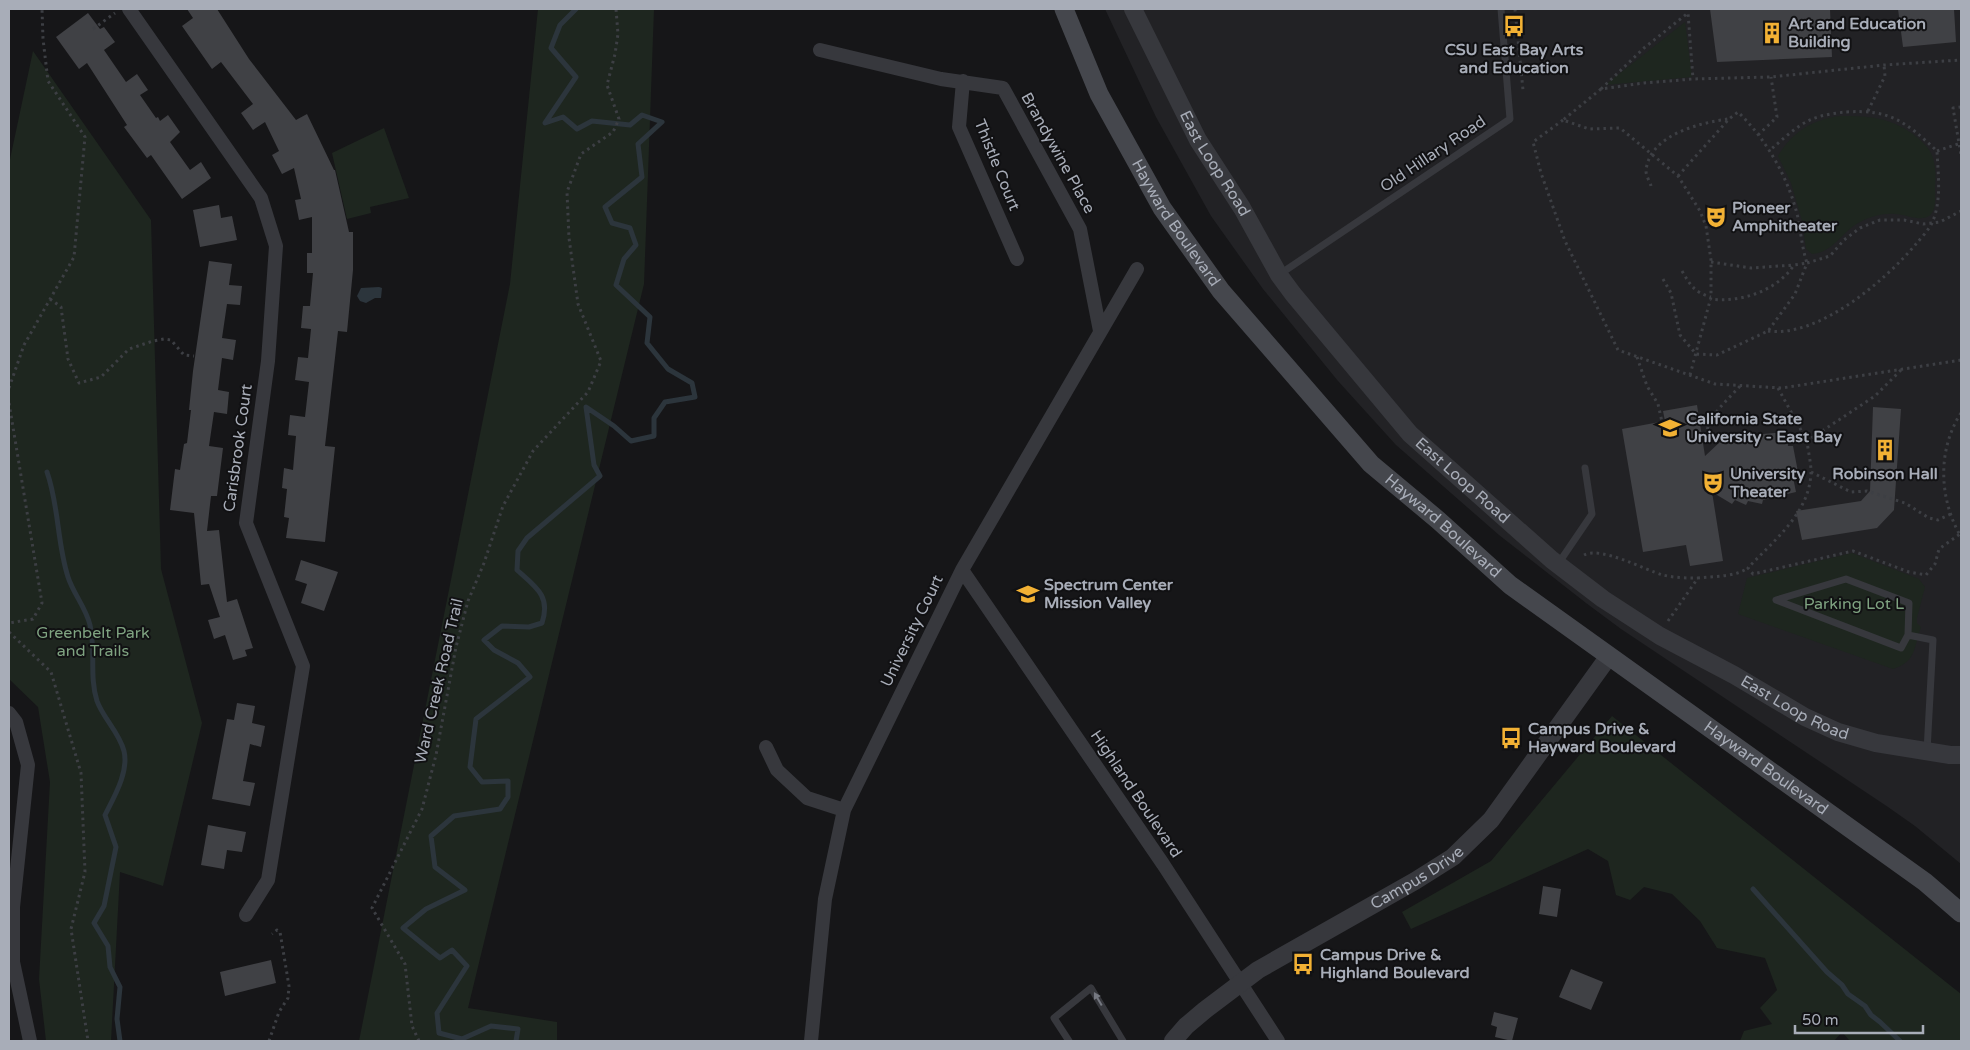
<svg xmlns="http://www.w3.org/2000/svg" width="1970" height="1050" font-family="'Varela Round',sans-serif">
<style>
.built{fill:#222225}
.green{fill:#1e261f}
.water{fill:#2c353c}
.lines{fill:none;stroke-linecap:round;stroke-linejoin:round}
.stream{stroke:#2c353c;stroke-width:5}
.building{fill:#404145}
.path{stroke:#3d3f44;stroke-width:3;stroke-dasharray:2.5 4;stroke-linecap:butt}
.service{stroke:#37383d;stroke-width:7}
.minor{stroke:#37383d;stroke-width:14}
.tertiary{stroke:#37383d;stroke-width:18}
.secondary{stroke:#45474d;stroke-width:19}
.oneway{fill:#757881}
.labels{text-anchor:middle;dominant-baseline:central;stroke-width:4;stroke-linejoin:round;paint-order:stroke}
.poi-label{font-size:16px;font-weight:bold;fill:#a8adb8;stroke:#111113;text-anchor:start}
.street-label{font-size:16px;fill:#a8adb8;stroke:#111113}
.park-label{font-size:16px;fill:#7fa381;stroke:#111113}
</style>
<rect width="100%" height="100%" fill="#161618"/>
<path class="built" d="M1105,9H1961V864L1915,826L1888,807L1621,629L1586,603L1499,535L1396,445L1338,381L1263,289L1211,216L1156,117Z"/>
<path class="green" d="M538,9H654L644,284L468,1008L557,1022V1041H359L510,284Z
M1685,22L1692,77L1605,85Z
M33,51L151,220L161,569L202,723L163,886L120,872L111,1041H46L39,979L50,782L38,707L9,679V164Z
M1840,116C1869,116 1888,117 1913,134C1919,139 1928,146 1931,153C1936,164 1936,175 1935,187C1935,196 1937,210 1929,216C1919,222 1905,214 1895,214C1884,213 1872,216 1862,221C1843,229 1834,253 1812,254L1806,249L1802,221L1791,183L1778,156C1793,131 1812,120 1840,116Z
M384,128L409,198L370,207L371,213L347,219L332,153Z
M1852,553L1919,579L1925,587L1917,618V623L1921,627C1914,647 1916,662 1893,669L1738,614L1747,578Z
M1612,716L1961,994V1041H1850L1842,1032L1834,1041H1740L1744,1031L1772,1024L1760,1008L1777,990L1765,958L1717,948L1700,921L1672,894L1644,887L1630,900L1616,895L1608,861L1588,849L1411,929L1402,912L1491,861Z"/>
<path class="water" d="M379,287L382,288L381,298H375L366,303L360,301L357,296L361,288Z"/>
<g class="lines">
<path class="stream" d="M47,472C59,506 57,543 68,577C73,593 86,608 90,625C96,650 89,676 97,701C103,718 119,732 124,751C129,772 114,797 105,815L116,847L104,906L94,923L108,946L110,967L120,987L117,1019L120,1041
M1753,889L1827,972L1842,985L1848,994L1865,1006L1871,1015L1880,1022L1900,1041
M516,1041L518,1029L491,1026L462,1039L439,1033L437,1013L467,966L452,950L440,958L403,928L426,909L465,890L435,867L431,836L454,816L500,809L508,797V781L482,782L470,767L476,719L530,677L518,663L494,650L484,640L502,626L529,627L542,623C551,596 536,587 517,570L518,551L527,538L600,476L594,465L586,407L614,426L631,441L654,436V418L665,402L695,397L692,383L668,369L647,343L650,317L616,285L624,259L636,245L630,228L612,223L605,207L642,177L638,144L662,122L642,115L630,125L592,121L577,129L563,117L545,123L576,77L551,48L560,25L576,9"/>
</g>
<path class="building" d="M187,9H217L249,59L296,120L307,114L334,170H335L349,232H353V270L347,332L338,331L325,446L335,447L325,542L286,538L289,518L284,517L287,489L282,488L284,468L293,470L296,436L288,435L290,415L305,417L309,382L295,380L298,357L308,358L311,329L301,328L303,306H310L313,273H307V253H312V217L299,220L295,200L301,199L294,168L282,174L272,155L279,151L265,122L253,130L241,113L253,104L221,62L212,69L182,26L193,18Z
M1710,9H1830L1832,57L1717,62Z
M1898,9H1954L1956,42L1903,47Z
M88,13L100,29L104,27L115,42L104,50L126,82L137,74L148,90L140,95L156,118L158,117L160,121L168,115L180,132L170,142L190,170L201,162L211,178L182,199L151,155L147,158L124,127L127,125L87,63L79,69L56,37Z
M219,205L221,218L232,216L237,240L200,247L193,210Z
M209,261L232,264L229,285L242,286L240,305L227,304L222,338L236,340L233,360L222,358L218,390L229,392L227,414L214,412L209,446L223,448L217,496H211L207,531L219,530L227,602L237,599L253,648L245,650L247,656L233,660L225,635L214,639L208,620L220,617L209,584L201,585L194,513L170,510L175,469L180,470L184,444L187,443L191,410H189L193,371Z
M1697,405L1705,456L1720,442H1726L1734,435L1738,438L1750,431L1752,435L1787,432L1788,446H1793L1799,477H1793L1796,492L1763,500L1762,504L1748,501L1746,505L1735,500L1732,504L1712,492L1723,561L1690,566L1686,545L1643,552L1622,429L1665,421L1663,411Z
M1873,407L1901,409L1894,510L1877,528L1802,540L1796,511L1861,501L1870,491Z
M301,560L338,572L324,611L301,603L307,584L295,580Z
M237,703L255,706L252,723L265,726L261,747L250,744L243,781L255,783L250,806L212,799L227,719L234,720Z
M208,825L246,832L242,852L227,850L224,869L201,865Z
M1543,886L1561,889L1557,917L1539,914Z
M271,960L276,983L225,996L220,972Z
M1571,969L1603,982L1591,1010L1559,997Z
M1494,1012L1518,1018L1512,1041L1495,1037L1497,1027L1491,1025Z"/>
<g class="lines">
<path class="path" d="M1515,9L1523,90
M93,29L115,13
M1601,89L1644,48L1688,13L1693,79
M1961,107L1953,108L1961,155
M1868,111L1885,76L1884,65
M1563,120L1533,142L1541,173L1565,241L1618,350L1715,384L1782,388L1961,360
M1758,135L1777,117L1771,77
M1937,151L1961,143
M1678,176L1729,119L1738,112C1767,140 1789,179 1798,218C1801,233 1802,248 1807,263L1794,265C1777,291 1740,303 1710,299
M1651,186C1650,182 1646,176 1646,171C1649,135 1699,123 1728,119
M1711,262L1751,268L1794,265
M1682,271C1690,285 1695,293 1711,297
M1663,279L1671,293L1680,335L1696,354L1717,355L1768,331L1795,294L1807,263L1830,256L1844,240L1860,228L1880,220H1904L1923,224L1940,222L1961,211
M50,299L61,307L68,359L79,383L101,377L129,349L153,341L164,339L171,340L184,355L194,356
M1768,331C1818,338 1885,281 1916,244C1921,238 1928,231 1932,223C1942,201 1938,174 1937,151C1906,122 1890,109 1846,112C1835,113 1822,115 1812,119C1796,126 1782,140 1769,151
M1637,357L1647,386L1658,404L1662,422
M1901,370L1875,396L1807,441C1808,451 1811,462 1811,472C1810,513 1774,540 1748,568L1753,574L1853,551L1909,572L1926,575L1935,564L1939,549L1960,534
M1690,375L1711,297V260L1706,226L1700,211L1678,176L1620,128L1589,129L1563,120L1601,89L1644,83L1693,79L1771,77L1884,65L1961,60
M9,388L24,345L74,257L85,137L48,81L43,39L42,9
M1778,388L1807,441
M9,403L42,603L33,619L9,623
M1961,413C1937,450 1939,499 1961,537
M1703,440L1706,439C1706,417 1726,402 1740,386
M1811,472L1851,492L1867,491L1905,503L1929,518L1938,520L1951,514
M1584,555C1601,546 1645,570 1663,575C1675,578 1687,578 1698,578
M1668,621L1698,578C1715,576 1735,577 1748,568
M9,632L51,672L81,773L85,872L71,929L88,1041
M269,1041L279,1012L288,998L289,986L280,932L277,930L272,934
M419,1041L412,1026L405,964L372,908L422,809L436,755L456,647L468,601L484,563L503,506L533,451L588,392L601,361L578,304L569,238L567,192L581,154L613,132L619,119L607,85L615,54L618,34L616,9"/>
<path class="service" d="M1280,274L1510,119L1501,9
M1558,564L1592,514L1585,468
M1908,635L1909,603L1846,579L1776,600L1901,648L1908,635L1933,640L1927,751
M1069,1041L1054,1018L1091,988L1123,1041"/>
<path class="minor" d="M129,9L261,198L276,246L268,361L246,523L303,666L268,880L246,915
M820,50L941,79L1003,88L1080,229L1100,331
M963,81L959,127L1017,259
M962,570L1163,864L1278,1041
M9,713L16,722L28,765L13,907V962L30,1041
M766,747L777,770L807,798L844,810
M811,1041L825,899L844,810L962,570L1137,269"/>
<g class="tertiary">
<path id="s1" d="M1133,9L1198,140L1242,208L1279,275L1293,294L1410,434L1552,560L1603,599L1660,636L1734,675L1805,717L1838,732L1876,743L1950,755H1961"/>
<path id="s2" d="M1173,1041L1186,1026L1205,1010L1258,970L1415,881L1453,857L1491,820L1609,656"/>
</g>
<path class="secondary" id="s3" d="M1064,9L1099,94L1162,208L1221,291L1371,464L1438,520L1510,585L1925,882L1961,913"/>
</g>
<defs><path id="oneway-solid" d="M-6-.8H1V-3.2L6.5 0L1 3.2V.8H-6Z" transform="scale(1.25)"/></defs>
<use class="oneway" href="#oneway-solid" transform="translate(1098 999) rotate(-120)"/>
<defs>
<g id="bus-bare" transform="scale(1.725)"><path d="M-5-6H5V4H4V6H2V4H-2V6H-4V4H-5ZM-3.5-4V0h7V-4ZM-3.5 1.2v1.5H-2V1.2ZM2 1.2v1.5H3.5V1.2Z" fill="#f2b134" stroke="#111113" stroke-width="2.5" paint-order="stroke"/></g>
<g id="building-bare" transform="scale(1.725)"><path d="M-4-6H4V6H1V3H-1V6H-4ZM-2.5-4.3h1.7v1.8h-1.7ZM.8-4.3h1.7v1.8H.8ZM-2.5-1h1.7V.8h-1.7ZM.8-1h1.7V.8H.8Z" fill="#f2b134" stroke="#111113" stroke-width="2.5" paint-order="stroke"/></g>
<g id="theatre-bare" transform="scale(1.725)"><path d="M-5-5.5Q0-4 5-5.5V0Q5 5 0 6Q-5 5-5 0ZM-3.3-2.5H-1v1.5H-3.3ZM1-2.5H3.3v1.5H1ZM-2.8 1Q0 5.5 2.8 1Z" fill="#f2b134" stroke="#111113" stroke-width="2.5" paint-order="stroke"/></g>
<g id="university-bare" transform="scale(1.725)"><path d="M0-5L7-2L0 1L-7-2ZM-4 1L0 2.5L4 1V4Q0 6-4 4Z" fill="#f2b134" stroke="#111113" stroke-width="2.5" paint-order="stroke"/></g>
<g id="school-bare" transform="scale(1.725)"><path d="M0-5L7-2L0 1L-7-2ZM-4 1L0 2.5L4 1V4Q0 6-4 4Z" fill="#f2b134" stroke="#111113" stroke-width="2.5" paint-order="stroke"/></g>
</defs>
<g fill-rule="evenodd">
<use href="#bus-bare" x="1514" y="26"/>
<use href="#building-bare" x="1772" y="33"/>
<use href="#theatre-bare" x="1716" y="217"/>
<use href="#university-bare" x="1670" y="428"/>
<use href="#building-bare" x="1885" y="450"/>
<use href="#theatre-bare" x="1713" y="483"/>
<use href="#school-bare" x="1028" y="594"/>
<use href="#bus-bare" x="1511" y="738"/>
<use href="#bus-bare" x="1303" y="964"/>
</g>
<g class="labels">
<g class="poi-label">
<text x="1788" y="24">Art and Education<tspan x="1788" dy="18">Building</tspan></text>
<text x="1514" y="50" text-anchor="middle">CSU East Bay Arts<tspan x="1514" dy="18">and Education</tspan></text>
<text x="1732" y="208">Pioneer<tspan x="1732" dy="18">Amphitheater</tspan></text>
<text x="1686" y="419">California State<tspan x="1686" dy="18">University - East Bay</tspan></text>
<text x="1730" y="474">University<tspan x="1730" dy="18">Theater</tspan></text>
<text x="1885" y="474" text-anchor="middle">Robinson Hall</text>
<text x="1044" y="585">Spectrum Center<tspan x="1044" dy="18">Mission Valley</tspan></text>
<text x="1528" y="729">Campus Drive &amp;<tspan x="1528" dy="18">Hayward Boulevard</tspan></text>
<text x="1320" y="955">Campus Drive &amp;<tspan x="1320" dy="18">Highland Boulevard</tspan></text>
</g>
<g class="street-label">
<text transform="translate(1058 153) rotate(61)">Brandywine Place</text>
<text transform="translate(1433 154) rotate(-34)">Old Hillary Road</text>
<text stroke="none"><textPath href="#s1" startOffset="175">East Loop Road</textPath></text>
<text transform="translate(997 165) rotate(68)">Thistle Court</text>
<text stroke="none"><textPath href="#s3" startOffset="242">Hayward Boulevard</textPath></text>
<text transform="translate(238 448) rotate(-82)">Carisbrook Court</text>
<text stroke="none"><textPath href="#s1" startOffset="580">East Loop Road</textPath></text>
<text stroke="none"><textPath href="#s3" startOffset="648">Hayward Boulevard</textPath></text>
<text transform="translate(912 631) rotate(-64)">University Court</text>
<text transform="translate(439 681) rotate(-77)">Ward Creek Road Trail</text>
<text stroke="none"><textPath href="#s1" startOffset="985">East Loop Road</textPath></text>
<text stroke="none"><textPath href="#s3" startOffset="1052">Hayward Boulevard</textPath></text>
<text transform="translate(1136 794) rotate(56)">Highland Boulevard</text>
<text stroke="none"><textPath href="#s2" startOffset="295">Campus Drive</textPath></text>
</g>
<g class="park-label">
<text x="1854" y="604">Parking Lot L</text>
<text x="93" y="633">Greenbelt Park<tspan x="93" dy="18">and Trails</tspan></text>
</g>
</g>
<rect width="1970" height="1050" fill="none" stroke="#a8adb8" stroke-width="20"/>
<path d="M1795 1025v8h128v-8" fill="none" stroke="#a8adb8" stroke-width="2.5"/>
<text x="1802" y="1025" font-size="15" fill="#a8adb8" stroke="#111113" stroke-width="4" paint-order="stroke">50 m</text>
</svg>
